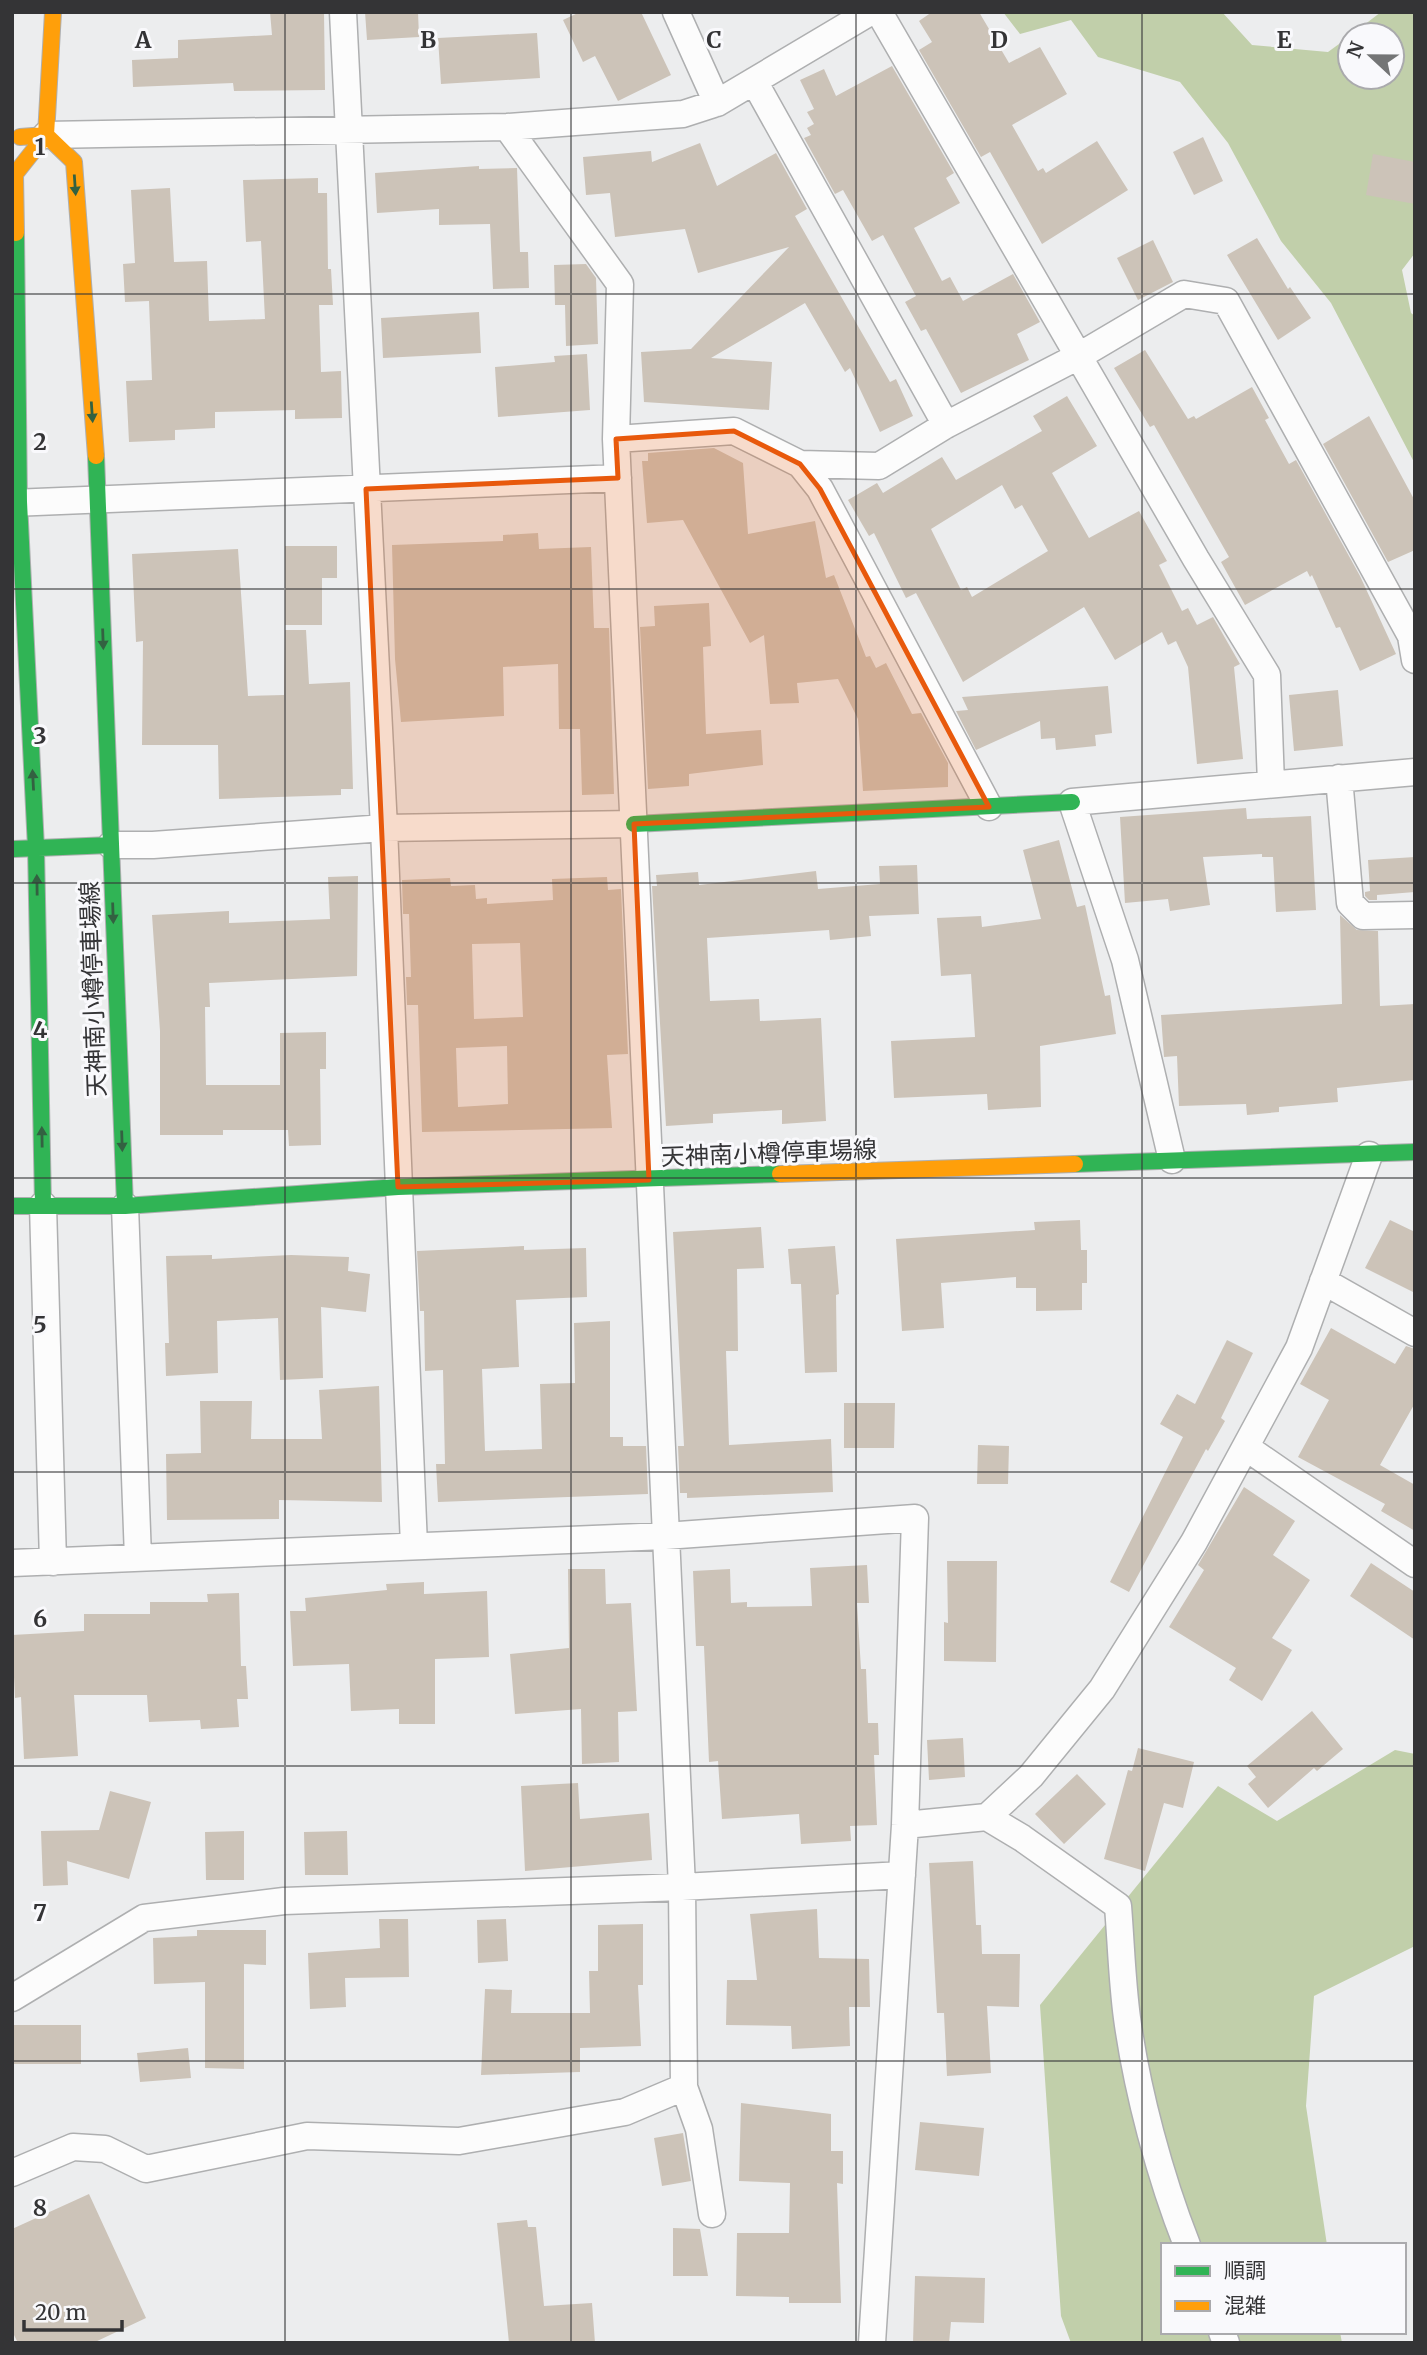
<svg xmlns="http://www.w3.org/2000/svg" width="1427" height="2355" font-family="Merriweather,'Noto Sans JP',serif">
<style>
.forest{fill:#c1cfaa}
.building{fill:#ccc3b8;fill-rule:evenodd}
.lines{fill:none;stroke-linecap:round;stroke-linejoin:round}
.street-casing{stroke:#aeafb0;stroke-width:29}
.fast-casing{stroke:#aeafb0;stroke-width:18}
.slow-casing{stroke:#aeafb0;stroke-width:18}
.street{stroke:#fcfcfc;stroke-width:26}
.fast{stroke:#30b455;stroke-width:16}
.slow{stroke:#ff9f0a;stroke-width:16}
.oneway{fill:#336141}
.marked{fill:#e8590c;fill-opacity:0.2;stroke:#e8590c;stroke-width:5;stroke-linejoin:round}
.grid{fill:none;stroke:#343436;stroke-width:2;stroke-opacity:0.55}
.labels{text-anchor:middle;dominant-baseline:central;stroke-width:6;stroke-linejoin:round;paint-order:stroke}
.street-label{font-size:24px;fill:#343436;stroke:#f9f9fc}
.grid-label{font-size:23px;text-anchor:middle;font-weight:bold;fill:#343436;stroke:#f9f9fc;stroke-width:6;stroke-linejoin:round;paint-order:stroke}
</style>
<rect width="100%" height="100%" fill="#ecedee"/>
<path class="forest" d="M1003,12H1222L1252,45L1328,52L1350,36V77H1392V35H1351L1381,12H1415V253L1402,270L1411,313L1415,316V464L1331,303L1281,241L1228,143L1180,82L1098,57L1071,20L1020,34Z
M1395,1750L1415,1754V1946L1314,1996L1306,2106L1327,2245H1163V2332H1340L1342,2343H1071L1061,2316L1040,2005L1218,1786L1277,1821Z"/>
<path class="building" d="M270,12H324L325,90L234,91L233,83L133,87L132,60L178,58V40L272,35Z
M365,12H418L419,37L367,40Z
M580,12H641L671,75L618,101L595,56L583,62L563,20Z
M932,12H979L1009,63L1040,47L1067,94L1012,125L1038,171L1043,168L1046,173L1097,141L1128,190L1042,244L990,152L981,157L919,50L932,42L919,21Z
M537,33L540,78L441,84L438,38Z
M892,66L954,173L946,178L960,203L914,228L942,281L950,277L963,301L1013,274L1040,322L1017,334L1029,360L961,393L926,329L921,331L905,302L916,296L883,235L872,241L843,190L835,194L804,138L811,135L807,128L814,124L807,112L814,109L800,80L824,69L836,96Z
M1203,137L1223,181L1194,195L1173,152Z
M700,143L717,186L776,153L807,209L795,216L890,382L896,379L913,416L880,432L850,368L845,372L805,303L711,358L772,362L769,410L644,402L641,352L691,349L789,247L698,273L685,229L615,237L610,193L586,195L583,157L651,151L652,162Z
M1373,154L1415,162V204L1366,195Z
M479,166V169L517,168L520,252H528L529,288L493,289L490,224L439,225V209L377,213L375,173Z
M318,178V193H327L328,269H331L333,305H319L321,372L341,371L342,418L295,419V410L215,412V428L175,430V440L129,442L126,381L152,380L149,301L125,302L123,264L135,263L131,190L170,188L174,262L207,261L209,321L265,319L261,241L246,242L243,180Z
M1257,238L1288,289L1290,287L1311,318L1278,340L1227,255Z
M1153,240L1173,282L1138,300L1117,258Z
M586,264L596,278L598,344L566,346L565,305H555L554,265Z
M479,312L481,353L383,358L381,318Z
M1145,350L1188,419L1194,416L1196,419L1252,387L1269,418L1265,420L1289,464L1296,460L1360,576L1396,654L1360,671L1340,627L1336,628L1312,575L1310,577L1307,571L1245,605L1221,562L1229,557L1154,425L1150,427L1114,368Z
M587,354L590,410L498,417L495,367L555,362L554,356Z
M1067,396L1097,446L1052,473L1089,538L1139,511L1167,561L1159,565L1182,611L1188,608L1197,625L1213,617L1240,664L1234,667L1243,759L1197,764L1188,667L1176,641L1168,645L1162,632L1115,660L1084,607L963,682L916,593L906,598L874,533L869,536L848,500L877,483L883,493L942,457L956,480L1042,431L1033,416ZM1002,485L1015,509L1022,505L1048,551L972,597L967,587L961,590L931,529Z
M1369,416L1415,501V550L1388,562L1323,444Z
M714,448L743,463L748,534L815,521L826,578L834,575L866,657L870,656L876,668L886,663L912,714L921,713L948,763V787L863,791L858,719L838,679L797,683L799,703L770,704L764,635L750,643L683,520L647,523L642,461H648V453Z
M538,533L539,549L591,547L594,628H609L614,794L582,795L580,729H559L558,664L503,667L504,716L401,722L395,659L392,545L503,541V535Z
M285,546H337V578H322V625H285Z
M238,549L248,696L284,695L285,630H306L309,684L350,682L353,789H341V795L219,799L218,745H142L143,641L136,642L132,554Z
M709,603L711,646L703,647L706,734L761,730L763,765L689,774V786L648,789L640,627L655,626L654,606Z
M1108,686L1112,733L1095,735L1096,746L1056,750L1055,738L1041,739L1040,721L976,750L956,711L968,710L962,697Z
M1338,690L1343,746L1294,751L1289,695Z
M1246,808L1247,819L1311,816L1316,910L1276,912L1273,857H1262V854L1203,857L1210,905L1170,911L1168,899L1125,903L1120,817Z
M1059,840L1077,907L1085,905L1105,996L1110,995L1116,1034L1040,1046L1041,1107L988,1110L987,1094L894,1098L891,1041L975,1037L971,974L941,976L937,918L981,916L982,927L1041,919L1023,850Z
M1415,857V892L1377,895V900H1369L1365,896V892L1370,891L1368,860Z
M917,865L919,914L869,916L871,936L830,940L829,930L707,938L710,1001L759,999L760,1021L821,1018L826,1121L782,1124V1110L713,1114V1123L666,1126L652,886H657L656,875L698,872L699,885L816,871L818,889L880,884L879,866Z
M358,876L357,976L209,983L210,1007H205L206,1085H280V1033L326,1032V1069H320L321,1145L289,1146L288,1130H223V1135H160V1031L152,915L229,911V923L330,919L328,877Z
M607,877L608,890L621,889L628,1054L607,1055L612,1128L422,1132L418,1005H407L406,977H411L409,914H403L402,880L450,878L451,886L475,885L476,899L487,898V904L553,900L552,879ZM520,943L523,1017L474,1019L472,944ZM507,1046L508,1104L458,1107L456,1048Z
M1340,915L1357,930L1378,931L1380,1006L1415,1004V1080L1337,1088L1338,1102L1279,1107V1112L1247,1115L1246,1104L1179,1106L1177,1056L1164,1057L1161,1015L1342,1004Z
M1080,1220L1081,1250H1087V1283H1082V1310L1036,1311V1288H1016V1277L941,1283L944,1328L902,1331L896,1239L1035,1230L1034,1222Z
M1390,1220L1415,1232V1293L1365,1268Z
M761,1227L764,1268L737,1269L738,1351H726L729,1445L831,1439L833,1492L687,1498V1493H680L678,1446H684L673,1232Z
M524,1246V1250L586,1248L587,1297L516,1300L519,1367L482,1369L485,1451L542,1449L540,1384L575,1383L574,1323L610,1321V1437H623V1446H646L648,1494L438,1502L436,1464H445L443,1370L425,1371L424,1311H420L417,1251Z
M835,1246L839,1294L836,1295L837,1372L805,1373L801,1284H791L788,1249Z
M212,1255V1259L291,1255L349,1257L348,1271L370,1274L366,1312L321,1307L323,1378L280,1380L278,1318L217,1321L218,1373L166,1376L165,1343H169L166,1256Z
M1331,1328L1395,1364L1406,1346L1415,1349V1403L1380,1465L1415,1485V1531L1381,1511L1385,1504L1298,1457L1329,1400L1300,1384Z
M1227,1340L1253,1353L1221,1418L1225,1421L1208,1451L1206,1449L1129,1592L1110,1582L1183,1437L1160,1424L1177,1394L1195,1404Z
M379,1386L382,1502L279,1500V1519L167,1520L166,1454L201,1453L200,1401H252L251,1439H322L319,1390Z
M844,1403H895L894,1448H844Z
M978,1445L1009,1446L1008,1484H977Z
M1244,1487L1295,1521L1273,1555L1310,1580L1272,1638L1292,1650L1262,1701L1229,1680L1236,1668L1169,1627L1204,1570L1198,1565Z
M947,1561H997L996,1662L944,1661V1622L948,1623Z
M1371,1563L1415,1592V1640L1350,1596Z
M867,1565L869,1603H857L861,1669H866L868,1723H878L879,1755H874L877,1825L850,1826L851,1841L801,1844L799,1814L722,1819L718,1761L709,1762L704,1646H696L693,1571L730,1569L731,1603L747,1602V1607L812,1606L810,1568Z
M568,1569H605L606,1604L631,1603L637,1711L618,1712L619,1762L582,1764L581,1709L515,1714L510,1654L569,1648Z
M424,1582V1594L487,1591L489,1657L435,1659V1724H399V1709L351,1711L349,1664L293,1666L290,1611H306L305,1598L387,1590L386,1584Z
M239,1593L241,1666H246L248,1699H237L239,1727L201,1729L200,1720L149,1722L147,1695H74L78,1756L24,1759L21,1697L15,1698L12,1635L84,1631V1614H150V1602H208L207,1594Z
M1312,1711L1343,1749L1317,1771L1314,1768L1268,1808L1248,1784L1256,1777L1247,1766Z
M963,1738L965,1777L929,1780L927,1740Z
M1138,1748L1194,1762L1183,1808L1164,1803L1145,1871L1104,1859L1128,1770L1132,1771Z
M1077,1774L1106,1804L1064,1844L1035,1814Z
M578,1783L580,1819L649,1813L652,1860L525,1871L521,1786Z
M110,1791L151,1802L129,1879L67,1861L68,1885L43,1886L41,1831L99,1830Z
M244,1831V1880H206L205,1832Z
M347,1831L348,1875H305L304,1832Z
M973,1861L976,1925H981L982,1954H1020L1019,2007L987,2006L991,2073L947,2076L944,2013H937L929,1863Z
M817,1909L819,1958L869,1959L870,2007H849L850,2046L792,2049L791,2026L726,2025L727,1980H757L750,1914Z
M379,1919H408L409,1977L345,1978L346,2007L310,2009L308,1953L380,1948Z
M506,1919L508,1961L478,1963L477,1920Z
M643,1924V1985H638L641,2046L580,2048V2072L481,2075L485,1989L512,1990L511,2013H590L589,1971H598V1925Z
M197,1930H266V1965L244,1964V2069L205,2068V1982L154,1984L153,1938L197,1936Z
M12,2025H81V2064H12Z
M188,2048L191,2078L140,2082L137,2053Z
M741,2103L831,2114V2151H843V2184L837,2183L841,2303H789V2297L736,2296L737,2233H789L790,2183L739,2181Z
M920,2122L984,2128L979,2176L915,2170Z
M683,2133L691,2181L662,2186L654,2138Z
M89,2194L146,2318L93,2343H18L12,2331V2229Z
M527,2220L528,2227H536L544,2306L592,2303L595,2343H509L497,2223Z
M673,2228L700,2229L708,2276H673Z
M915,2276L985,2278L984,2323L951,2322L949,2343H913Z"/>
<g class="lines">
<g class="street-casing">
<path id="street" d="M343,12L384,828L414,1546
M676,12L717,103
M879,12L1196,559L1267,675L1271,784
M754,81L946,425
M46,135L507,127L683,114L717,103L870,12
M616,439L734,431L800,464L820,489L989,807
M800,464L879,466L946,425L1079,356L1184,294L1226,301L1411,636L1415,660
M12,503L618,478
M1339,778L1350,903L1363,916L1415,915
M111,845H153L384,828L634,824
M1172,1160L1125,960L1072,802L1415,772
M43,1205L53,1562
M125,1206L138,1558
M1323,1281L1415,1333
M1247,1448L1415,1564
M12,1563L665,1536L915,1518L905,1825L872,2343
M987,1817L1022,1838L1118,1906C1121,1943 1122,1981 1127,2018C1137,2091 1160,2177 1187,2245
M905,1825L987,1817L1031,1776L1102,1689L1194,1542L1299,1348L1369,1155
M12,1998L144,1918L284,1901L682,1887L902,1875
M684,2087L699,2129L712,2214
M12,2173L73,2147L105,2149L146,2169L307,2136L459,2141L625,2112L684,2087L682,1887L616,439L620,284L507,127
M1222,2332L1226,2343"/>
</g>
<g class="fast-casing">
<path id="fast" d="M16,233L19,502L36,848L43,1205
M96,456L125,1206
M634,824L1072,802
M14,849L111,845
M1075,1164L1415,1152
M12,1206H125L398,1187L780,1174"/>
</g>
<g class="slow-casing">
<path id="slow" d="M20,137L46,135L53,12
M16,233L15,174L46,135L74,162L96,456
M780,1174L1075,1164"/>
</g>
<use href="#street" class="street"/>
<use href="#fast" class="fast"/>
<use href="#slow" class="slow"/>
</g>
<defs><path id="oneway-solid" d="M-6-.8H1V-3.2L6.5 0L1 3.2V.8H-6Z" transform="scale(1.75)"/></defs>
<g class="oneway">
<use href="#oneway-solid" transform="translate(75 185) rotate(86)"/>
<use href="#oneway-solid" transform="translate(92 412) rotate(86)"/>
<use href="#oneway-solid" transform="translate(103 639) rotate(88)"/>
<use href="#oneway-solid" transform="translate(33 780) rotate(-93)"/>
<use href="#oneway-solid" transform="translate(37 885) rotate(-91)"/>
<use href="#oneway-solid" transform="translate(113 913) rotate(88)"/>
<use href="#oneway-solid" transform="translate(42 1137) rotate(-91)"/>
<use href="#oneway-solid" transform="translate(122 1141) rotate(88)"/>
</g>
<path class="marked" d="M734,431L800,464L820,489L989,807L634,824L649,1180L398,1187L366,489L618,478L616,439Z"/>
<path class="grid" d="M285,12V2343M571,12V2343M856,12V2343M1142,12V2343M12,294H1415M12,589H1415M12,883H1415M12,1178H1415M12,1472H1415M12,1766H1415M12,2061H1415"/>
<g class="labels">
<g class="street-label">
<text transform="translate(93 989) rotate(-92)">天神南小樽停車場線</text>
<text transform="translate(769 1153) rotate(-2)">天神南小樽停車場線</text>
</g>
</g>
<g class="grid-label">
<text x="143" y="48">A</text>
<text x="428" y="48">B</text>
<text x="714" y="48">C</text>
<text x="999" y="48">D</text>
<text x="1284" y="48">E</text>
<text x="40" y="155">1</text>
<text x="40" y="450">2</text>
<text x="40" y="744">3</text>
<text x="40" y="1038">4</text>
<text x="40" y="1333">5</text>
<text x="40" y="1627">6</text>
<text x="40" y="1921">7</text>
<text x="40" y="2216">8</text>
</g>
<rect width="1427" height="2355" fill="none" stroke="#343436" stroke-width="28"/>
<rect x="1161" y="2243" width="245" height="91" fill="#f9f9fc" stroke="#aaaaad" stroke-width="2"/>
<rect x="1175" y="2266" width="35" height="10" fill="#30b455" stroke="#aaaaad" stroke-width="2"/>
<text x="1224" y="2278" font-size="21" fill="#343436">順調</text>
<rect x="1175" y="2301" width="35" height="10" fill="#ff9f0a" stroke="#aaaaad" stroke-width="2"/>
<text x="1224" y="2313" font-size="21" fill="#343436">混雑</text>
<g transform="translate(1371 56) rotate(292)"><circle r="33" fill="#f9f9fc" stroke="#aaaaad" stroke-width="2"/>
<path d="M0-5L12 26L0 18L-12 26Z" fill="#747576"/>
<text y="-10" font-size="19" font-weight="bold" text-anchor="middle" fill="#343436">N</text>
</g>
<path d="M24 2320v10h98v-10" fill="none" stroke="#343436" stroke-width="3.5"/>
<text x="35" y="2320" font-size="21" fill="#343436" stroke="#f9f9fc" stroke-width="5" paint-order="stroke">20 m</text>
</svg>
